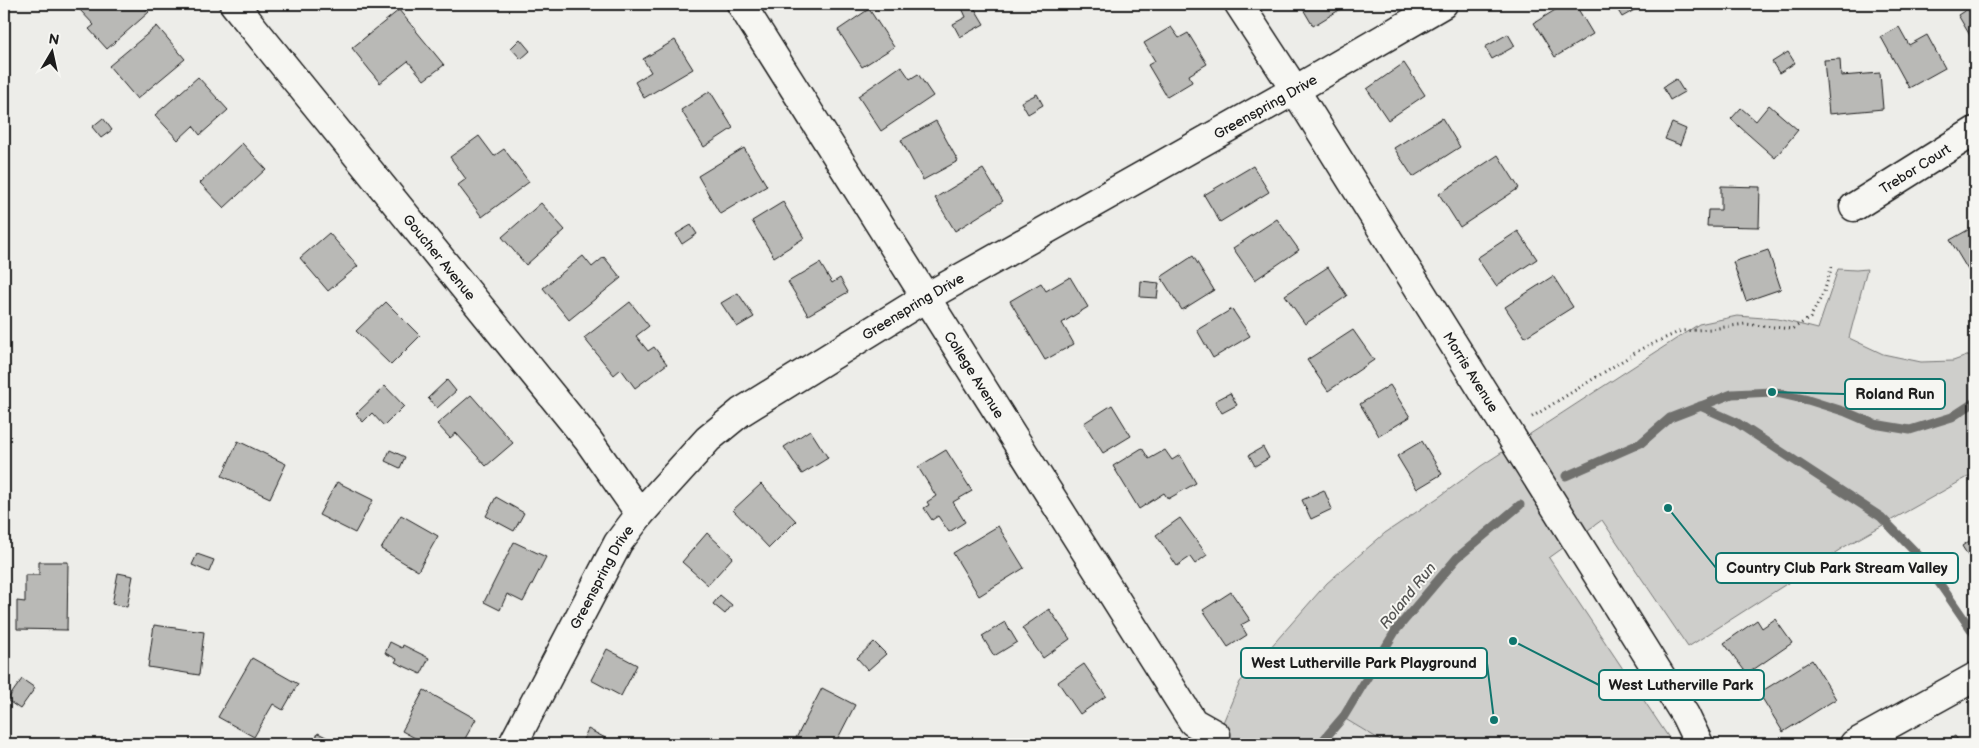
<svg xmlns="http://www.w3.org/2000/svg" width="1979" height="748" font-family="'Balsamiq Sans',sans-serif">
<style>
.built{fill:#ddddda}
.green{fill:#cececb;stroke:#757574}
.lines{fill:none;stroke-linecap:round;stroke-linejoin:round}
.stream{stroke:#6f6f6d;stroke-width:9}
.building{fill:#b9b9b6;stroke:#1c1c1c}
.minor-casing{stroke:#1c1c1c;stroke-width:31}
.path{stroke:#1c1c1c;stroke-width:3;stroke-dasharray:1 4;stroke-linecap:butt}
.minor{stroke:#f6f6f2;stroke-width:28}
.labels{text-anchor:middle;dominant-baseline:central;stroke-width:4;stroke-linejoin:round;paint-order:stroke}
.street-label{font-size:14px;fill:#1c1c1c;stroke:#f6f6f2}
.water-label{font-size:15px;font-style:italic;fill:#535352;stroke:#f6f6f2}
.leader{fill:none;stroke:#0f766e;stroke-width:2}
.callout-dot{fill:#0f766e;stroke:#f6f6f2;stroke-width:2}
.callout{fill:#f6f6f2;stroke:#0f766e;stroke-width:2}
.callout-label{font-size:15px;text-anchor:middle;font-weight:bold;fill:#1c1c1c}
</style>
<rect width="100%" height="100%" fill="#edede9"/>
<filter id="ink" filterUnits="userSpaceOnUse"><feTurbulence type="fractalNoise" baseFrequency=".02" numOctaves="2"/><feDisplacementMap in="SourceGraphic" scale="10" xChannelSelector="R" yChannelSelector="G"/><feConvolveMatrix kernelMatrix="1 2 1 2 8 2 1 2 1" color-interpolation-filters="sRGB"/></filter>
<g filter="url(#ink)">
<path class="built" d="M1342,717L1387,744H1326Z"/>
<path class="green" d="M1838,269L1856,270L1867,269L1849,338L1883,354L1921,362L1953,361L1975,353V473L1844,547L1688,647L1602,520L1549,558L1673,744H1387L1342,717L1326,744H1214L1240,682L1327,583L1385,533L1439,497L1481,466L1699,324L1737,316L1778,319L1818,329Z"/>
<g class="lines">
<path class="stream" d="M1700,406L1736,422L1881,517L1924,561L1975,635
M1566,476L1641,443L1670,418L1732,394L1772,392L1808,400L1846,412L1874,424L1910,430L1952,417L1975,402
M1320,744L1344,716L1396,630L1457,558L1520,505"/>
</g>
<path class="building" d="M87,4H141L149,12L107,49L89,29L94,25L80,10Z
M969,4H972L984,24L960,37L953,24L966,17L962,8Z
M1300,4H1349L1313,26Z
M1565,4H1575L1593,34L1555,57L1534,23Z
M1614,4H1645L1622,17Z
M1975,4V44L1958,15Z
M869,9L894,47L862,67L838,30Z
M399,10L444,65L424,80L408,61L380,83L352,48Z
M157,26L185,59L137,99L109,66Z
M1171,27L1179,38L1188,33L1207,64L1189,75L1192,82L1167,97L1148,65L1155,61L1144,43Z
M1899,27L1909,45L1927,35L1945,68L1909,88L1881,37Z
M1508,34L1515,46L1492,59L1485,47Z
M520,39L530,51L521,59L511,48Z
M675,40L693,69L644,98L635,82L651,72L643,59Z
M1788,52L1795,63L1779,73L1772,62Z
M1840,59L1841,76L1880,73L1883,109L1829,114L1824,60Z
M1404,63L1425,95L1388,120L1367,89Z
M901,66L910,79L918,74L933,96L881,131L858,96Z
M198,77L228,110L200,135L193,126L178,140L155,115Z
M1676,79L1684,92L1670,100L1663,87Z
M710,91L733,128L704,147L681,110Z
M1037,94L1043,105L1028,114L1021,102Z
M1769,105L1798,130L1775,158L1731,119L1741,108L1756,121Z
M103,118L112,130L101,138L92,127Z
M1442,118L1460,147L1413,177L1394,148Z
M936,121L958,161L923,180L901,140Z
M1672,123L1686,129L1680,145L1665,139Z
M479,136L494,156L504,149L529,182L482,217L458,185L466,179L450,157Z
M242,143L266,169L224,208L200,183Z
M744,148L767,186L720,214L698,176Z
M1498,155L1519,188L1460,227L1439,194Z
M1253,166L1269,192L1220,222L1204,195Z
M983,169L1003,201L955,231L935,198Z
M1721,186L1760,187L1759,227L1707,226L1708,210H1721Z
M783,202L804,238L774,257L752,221Z
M541,203L565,230L526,265L502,237Z
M1277,219L1299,250L1255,280L1233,248Z
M691,225L697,234L682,244L676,234Z
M1975,226V265L1968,270L1950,240Z
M1518,231L1537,259L1496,286L1477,258Z
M329,233L358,266L328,291L300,258Z
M1768,250L1781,289L1746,301L1733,262Z
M583,256L592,267L604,257L621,278L569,320L543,288Z
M1193,256L1214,290L1182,310L1161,277Z
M820,263L832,283L840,278L848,292L808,315L788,282Z
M1328,267L1347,296L1305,324L1285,295Z
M1553,276L1573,307L1525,337L1505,307Z
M1070,277L1088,307L1062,323L1074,344L1045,360L1010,301L1041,283L1046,291Z
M1141,281L1159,283L1157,298L1140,297Z
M738,293L754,317L737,327L721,303Z
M386,302L420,336L391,365L356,331Z
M630,302L649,326L636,336L648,351L654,347L667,364L635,388L621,369L614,375L584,338Z
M1232,309L1250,336L1213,358L1197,330Z
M1353,330L1374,360L1328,391L1307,360Z
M447,380L456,391L437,408L428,398Z
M1390,385L1410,417L1379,436L1360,404Z
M385,386L404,406L384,426L372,413L363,422L356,414Z
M1230,393L1237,405L1222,413L1215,401Z
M471,395L513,443L486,466L456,433L450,438L437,424Z
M1112,405L1131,436L1103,453L1084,423Z
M810,430L828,458L802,474L784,447Z
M238,441L286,464L270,498L222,476Z
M1422,441L1442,474L1417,489L1397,456Z
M1263,447L1269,458L1255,466L1249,455Z
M1142,448L1149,459L1165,450L1172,460L1180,455L1196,483L1168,499L1164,493L1139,509L1113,466Z
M390,450L405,457L400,468L385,461Z
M946,450L972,491L953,502L965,522L949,532L938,516L932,520L924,508L929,505L927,502L936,496L918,467Z
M337,482L373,500L355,533L319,515Z
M761,484L796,521L769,548L733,510Z
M1324,490L1332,509L1311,519L1302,500Z
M496,497L524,513L514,531L486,516Z
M401,515L438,536L418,571L381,549Z
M1180,518L1207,555L1195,564L1190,557L1177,566L1156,535Z
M998,526L1024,568L979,596L953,553Z
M707,533L733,557L708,585L682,562Z
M1975,537V567L1962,546Z
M514,542L546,557L523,602L507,594L500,610L484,602Z
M197,554L214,560L209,572L192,565Z
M39,562H68L67,630L17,629V601L25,602V575H39Z
M118,573L133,576L127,607L112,604Z
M1231,592L1250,620L1241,625L1247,635L1228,647L1203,610Z
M720,595L732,605L725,614L713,604Z
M1049,609L1070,639L1043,658L1022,628Z
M1775,619L1792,643L1747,674L1724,643L1757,620L1762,628Z
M1005,622L1017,642L994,656L982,636Z
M154,625L204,632L199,675L148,667Z
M390,642L402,648L403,645L429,658L421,674L395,662L397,659L385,653Z
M874,642L886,654L868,670L857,658Z
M607,649L637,665L621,696L591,680Z
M252,658L298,684L283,710L273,704L254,737L218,717Z
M1812,660L1836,699L1783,732L1759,693Z
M1084,664L1106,696L1080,714L1058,682Z
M22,679L35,688L20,709L7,700Z
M822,688L855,705L835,744H798L794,742Z
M424,690L476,719L462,744H451L441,739L437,744H426L402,731Z
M588,729L617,744H581Z
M318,733L330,739L327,744H313Z
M1955,736L1961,744H1941Z"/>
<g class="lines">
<g class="minor-casing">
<g id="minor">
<path id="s1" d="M234,4L588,440L640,514"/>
<path id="s2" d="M741,4L1193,722L1216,735"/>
<path id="s3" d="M1239,4L1295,90L1685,715L1699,744"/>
<path id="s4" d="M1854,207L1975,131"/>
<path id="s5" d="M513,744L618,543L640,514L708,439L741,412L925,298L1295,90L1443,4"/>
<path d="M1854,744L1975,677"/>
</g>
</g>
<path class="path" d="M1532,417L1643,348L1681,331L1711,329L1745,324L1792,329L1810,318L1824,292L1832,266"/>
<use href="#minor" class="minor"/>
</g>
</g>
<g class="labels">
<g class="street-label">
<text stroke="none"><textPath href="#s5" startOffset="1014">Greenspring Drive</textPath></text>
<text stroke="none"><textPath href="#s4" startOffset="72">Trebor Court</textPath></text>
<text stroke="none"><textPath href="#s1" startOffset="326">Goucher Avenue</textPath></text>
<text stroke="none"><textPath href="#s5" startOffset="609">Greenspring Drive</textPath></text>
<text stroke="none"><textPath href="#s3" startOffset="435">Morris Avenue</textPath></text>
<text stroke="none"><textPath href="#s2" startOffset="438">College Avenue</textPath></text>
<text stroke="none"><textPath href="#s5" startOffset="189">Greenspring Drive</textPath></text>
</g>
<g class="water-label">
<text transform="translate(1408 596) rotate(-51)">Roland Run</text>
</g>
</g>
<path class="leader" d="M1772 392L1845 394M1668 508L1716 568M1494 720L1487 663M1513 641L1599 685"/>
<g class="callout-dot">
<circle cx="1772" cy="392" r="5"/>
<circle cx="1668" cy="508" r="5"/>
<circle cx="1494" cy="720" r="5"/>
<circle cx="1513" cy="641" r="5"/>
</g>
<g class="callout">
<rect x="1845" y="379" width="100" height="30" rx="5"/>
<rect x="1716" y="553" width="242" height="30" rx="5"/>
<rect x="1241" y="648" width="246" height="30" rx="5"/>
<rect x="1599" y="670" width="165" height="30" rx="5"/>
</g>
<g class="callout-label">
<text x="1895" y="399">Roland Run</text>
<text x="1837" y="573">Country Club Park Stream Valley</text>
<text x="1364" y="668">West Lutherville Park Playground</text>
<text x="1681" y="690">West Lutherville Park</text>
</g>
<rect width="1979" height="748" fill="none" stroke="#f6f6f2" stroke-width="20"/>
<rect x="10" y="10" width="1959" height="728" fill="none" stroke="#1c1c1c" stroke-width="2" filter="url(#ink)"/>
<g transform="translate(52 52) rotate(9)" stroke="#f6f6f2" stroke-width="4" paint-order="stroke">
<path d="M0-4L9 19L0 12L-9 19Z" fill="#1c1c1c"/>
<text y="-8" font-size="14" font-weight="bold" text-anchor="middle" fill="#1c1c1c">N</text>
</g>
</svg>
